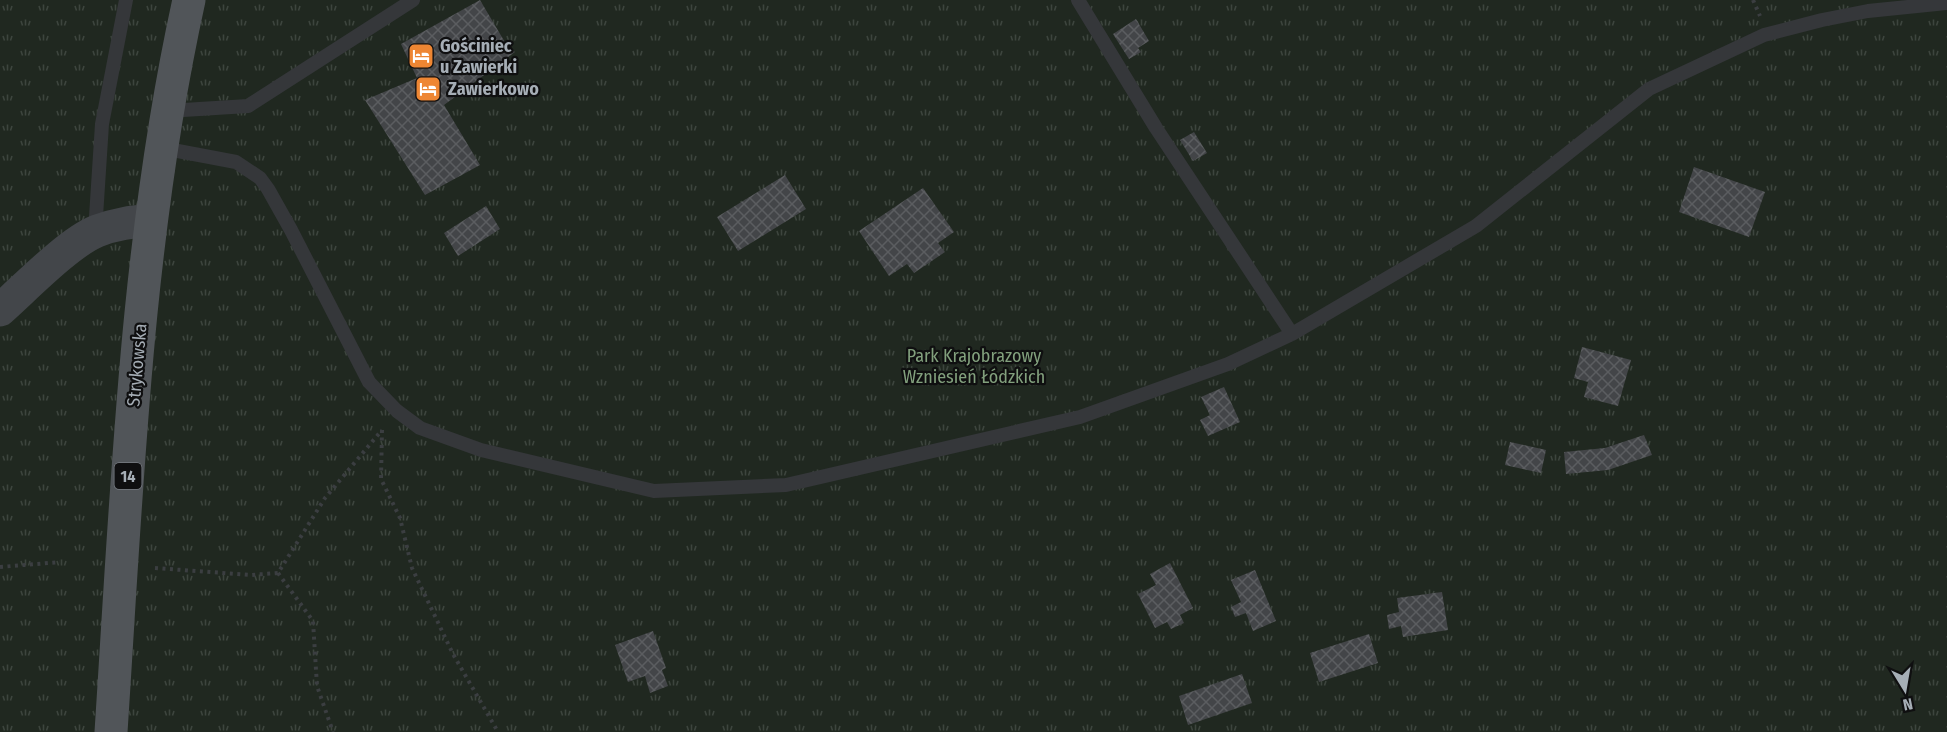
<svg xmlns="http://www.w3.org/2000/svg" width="1947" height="732" font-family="'Fira Sans Condensed',sans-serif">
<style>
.park{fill:url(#park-tufts)}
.building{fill:url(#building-cross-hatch)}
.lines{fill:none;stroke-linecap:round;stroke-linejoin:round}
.path{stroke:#3b3e41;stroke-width:4;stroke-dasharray:3 4.5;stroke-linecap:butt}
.lane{stroke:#35373a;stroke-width:14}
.secondary{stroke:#43464a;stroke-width:33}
.primary{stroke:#515559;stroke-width:33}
.labels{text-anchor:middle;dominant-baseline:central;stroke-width:4.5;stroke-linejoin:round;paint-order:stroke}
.shield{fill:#0f0f10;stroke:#797e84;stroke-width:1.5}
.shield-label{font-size:16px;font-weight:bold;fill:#a6aeb6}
.poi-label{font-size:18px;font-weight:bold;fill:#a6aeb6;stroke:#0f0f10;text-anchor:start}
.park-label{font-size:18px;fill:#82a07d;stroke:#0f0f10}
.street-label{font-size:18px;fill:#a6aeb6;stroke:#0f0f10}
</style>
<defs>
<pattern id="park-tufts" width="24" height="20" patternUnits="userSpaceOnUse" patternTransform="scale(1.5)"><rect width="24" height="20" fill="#202820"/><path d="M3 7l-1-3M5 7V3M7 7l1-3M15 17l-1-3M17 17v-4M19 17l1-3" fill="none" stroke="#3d453e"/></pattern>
<pattern id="building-cross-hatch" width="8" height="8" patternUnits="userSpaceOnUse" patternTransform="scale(1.5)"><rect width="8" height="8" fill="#434548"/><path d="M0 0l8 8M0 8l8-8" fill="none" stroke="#5b5d60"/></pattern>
</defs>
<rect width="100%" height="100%" fill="#141415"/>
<path class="park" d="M0,0H1947V732H0Z"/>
<path class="building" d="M480,0L506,44L515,52L444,105L480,165L425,195L365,100L417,78L401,44Z
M1136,19L1149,41L1138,48L1141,52L1129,59L1113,34Z
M1194,132L1207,153L1193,161L1180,140Z
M1694,167L1765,192L1749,237L1679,212Z
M785,175L806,209L738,251L717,217Z
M923,188L954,232L938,243L945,252L914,273L907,264L889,276L859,231Z
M486,206L500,229L458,256L444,233Z
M1582,347L1631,360L1618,406L1584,397L1588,382L1574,378Z
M1224,387L1240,422L1208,436L1200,420L1210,415L1201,397Z
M1644,435L1652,455L1608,470L1566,474L1564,452L1605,448Z
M1510,442L1546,450L1541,473L1505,465Z
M1170,563L1193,608L1180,615L1184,623L1171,629L1167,622L1155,628L1138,594L1156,585L1150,574Z
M1255,570L1276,621L1253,631L1246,613L1235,617L1231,607L1241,602L1231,580Z
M1442,592L1448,630L1403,637L1401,626L1389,629L1387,615L1399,612L1397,598Z
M653,631L666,668L662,670L668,686L650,693L645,676L628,682L615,645Z
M1369,634L1378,663L1319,682L1310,653Z
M1242,674L1252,703L1188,725L1179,696Z"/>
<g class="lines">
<path class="path" d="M1753,0L1760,16
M382,430L381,479L400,518L412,568L453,654L498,732
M0,567L60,562
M155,568L251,575L278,573L325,498L382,430
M278,573L313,621L317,686L333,732"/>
<path class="lane" d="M1078,0L1156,128L1292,334
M167,111L248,106L413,0
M162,148L236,162L260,178L268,189L291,230L369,382L397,411L420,428L481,450L654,491L786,485L1080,417L1228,364L1292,334L1476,226L1649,89L1764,35L1822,20L1868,11L1947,3
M95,232L102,124L126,0"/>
<path class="secondary" d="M0,310C25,288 68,243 97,231C115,224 132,222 151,220"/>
<path class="primary" d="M111,732C127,488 136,240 189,0"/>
</g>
<defs>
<g id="hotel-square" transform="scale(1.35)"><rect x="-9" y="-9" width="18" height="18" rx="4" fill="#ee8633" stroke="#0f0f10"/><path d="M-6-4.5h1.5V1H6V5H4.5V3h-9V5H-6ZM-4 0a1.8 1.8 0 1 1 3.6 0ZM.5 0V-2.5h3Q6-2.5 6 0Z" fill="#fff"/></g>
</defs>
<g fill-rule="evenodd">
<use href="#hotel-square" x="421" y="56"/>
<use href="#hotel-square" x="428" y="89"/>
</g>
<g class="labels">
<rect class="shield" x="114.5" y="463" width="27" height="26" rx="4.5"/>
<g class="shield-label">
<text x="128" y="476">14</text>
</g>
<g class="poi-label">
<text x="440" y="46">Gościniec<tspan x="440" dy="21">u Zawierki</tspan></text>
<text x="448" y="89">Zawierkowo</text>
</g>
<g class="park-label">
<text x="974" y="356">Park Krajobrazowy<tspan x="974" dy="21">Wzniesień Łódzkich</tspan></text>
</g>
<g class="street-label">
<text transform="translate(137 365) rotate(-85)">Strykowska</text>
</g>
</g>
<g transform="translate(1905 690) rotate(169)" stroke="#0f0f10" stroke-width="4.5" paint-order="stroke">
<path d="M0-4.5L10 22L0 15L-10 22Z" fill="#a6aeb6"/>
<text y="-9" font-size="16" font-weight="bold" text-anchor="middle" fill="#a6aeb6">N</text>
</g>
</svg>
